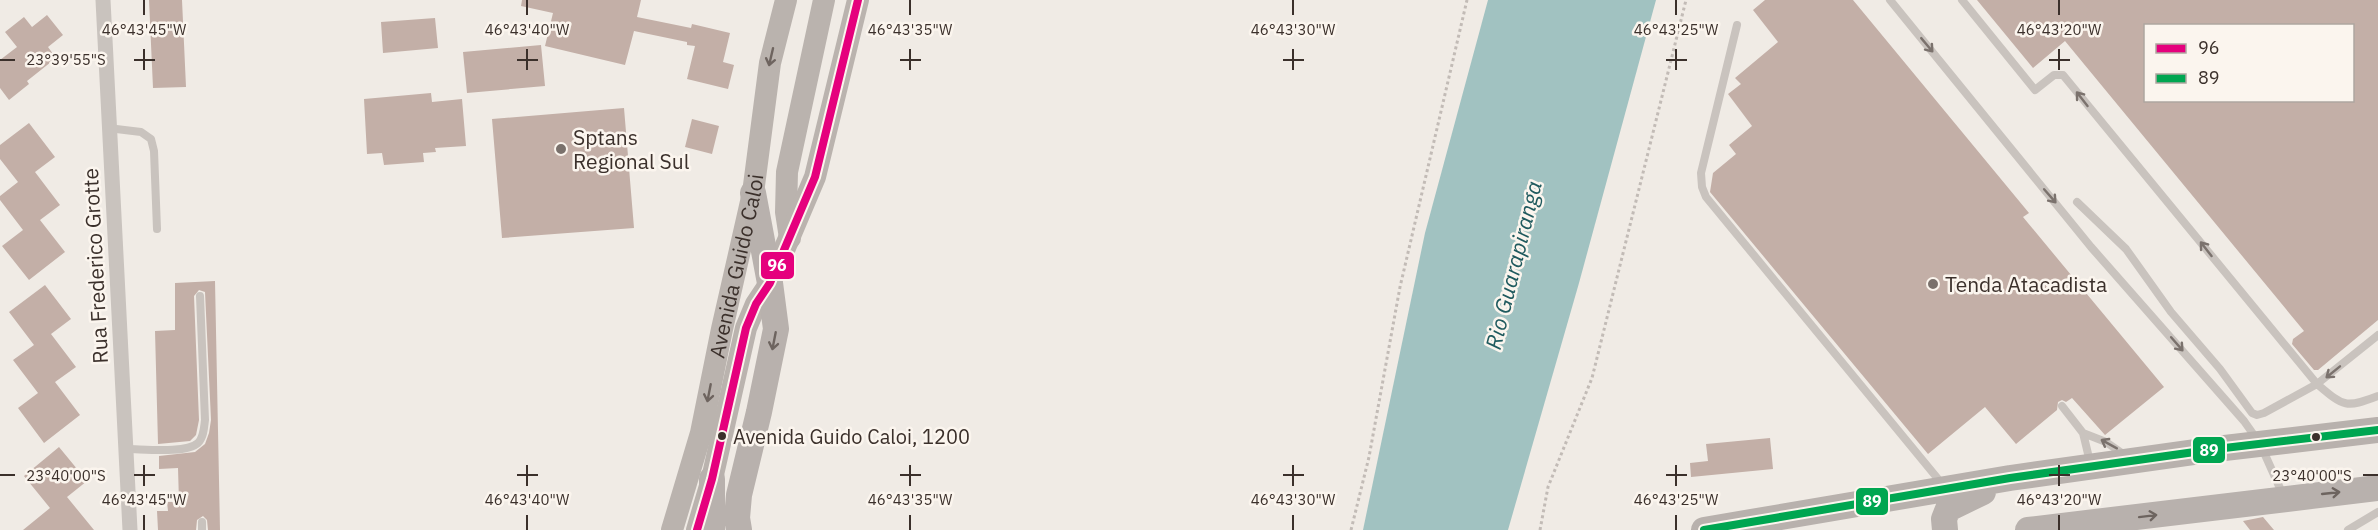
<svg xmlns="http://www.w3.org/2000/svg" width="2378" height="530" font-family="'IBM Plex Sans',sans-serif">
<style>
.water{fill:#a1c2c1}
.building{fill:#c3afa7;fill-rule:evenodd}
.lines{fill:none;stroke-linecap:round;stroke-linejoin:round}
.path{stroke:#c2bbb6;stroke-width:3;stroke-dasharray:3 3;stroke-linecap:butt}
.lane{stroke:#c9c3be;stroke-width:8}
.street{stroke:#c9c3be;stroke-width:15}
.secondary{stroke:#bab3ae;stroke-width:22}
.primary{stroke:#b8b1ad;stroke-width:26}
.bus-1-casing{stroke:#fbf5ee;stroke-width:12}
.bus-2-casing{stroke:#fbf5ee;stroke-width:12}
.bus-1{stroke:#e5007d;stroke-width:8}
.bus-2{stroke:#00a651;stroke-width:8}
.oneway{stroke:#7b726d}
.oneway2{stroke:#6e645f}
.oneway3{stroke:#6d645f}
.ticks{fill:none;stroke:#3b302b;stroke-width:2}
.poi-dot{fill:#7a716c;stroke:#fbf5ee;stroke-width:2}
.bus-dot{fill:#3b302b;stroke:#fbf5ee;stroke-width:2}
.labels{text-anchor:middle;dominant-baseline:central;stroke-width:5;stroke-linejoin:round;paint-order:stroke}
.bus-label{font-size:20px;fill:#3b302b;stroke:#fbf5ee;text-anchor:start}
.poi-label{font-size:21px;fill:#3b302b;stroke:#fbf5ee;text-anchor:start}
.street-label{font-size:21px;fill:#3b302b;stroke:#fbf5ee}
.water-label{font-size:22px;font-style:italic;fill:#1f5a5e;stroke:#fbf5ee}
.ticks-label{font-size:15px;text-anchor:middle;fill:#3b302b;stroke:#fbf5ee;stroke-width:5;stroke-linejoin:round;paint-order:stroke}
.line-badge{stroke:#fbf5ee;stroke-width:2}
.badge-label{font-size:16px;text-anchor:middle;font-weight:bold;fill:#fff}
</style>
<rect width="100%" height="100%" fill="#f0ebe5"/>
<path class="water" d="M1488,0H1656L1579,283L1508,530H1363L1425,233Z"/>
<path class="building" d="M149,0H182L186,87L153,88Z
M522,0H641L637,17L691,28L692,24L730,33L723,62L734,65L728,89L687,79L695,46L687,45V42L634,31L625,65L545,46L553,13L521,6Z
M1765,0H1853L2029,213L2023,217L2164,387L2105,435L2072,398L2066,402L2062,400L2058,402L2057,410L2016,444L1985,407L1928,454L1710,192L1713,173L1736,154L1729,145L1752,126L1728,94L1741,84L1735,78L1778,42L1753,10Z
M1977,0H2378V320L2318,370H2314L2292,344L2293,339L2304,331L2065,41L2033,68ZM2145,26H2352V100H2145Z
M47,15L63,35L48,47L56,58L27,81L29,84L9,100L0,88V60L17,47L5,32L24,17L32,27Z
M435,18L438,48L383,53L381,22Z
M541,45L545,86L467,93L463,52Z
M431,93L432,102L462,99L466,146L435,148L436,152L423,153L424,162L384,165L382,153L367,154L364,99Z
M624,108L634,228L502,238L492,119Z
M692,119L719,126L712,154L685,147Z
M29,123L55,157L35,172L60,205L40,220L65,252L29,280L2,246L23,230L0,200V196L18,182L0,159V145Z
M215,281L220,530H208L207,520L203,516L197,520L196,530H158L157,511H168L167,502H179L178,468L159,469V456L195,452L205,444L209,433L211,420L205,292L199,290L194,296L199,420L196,435L190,441L158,444L155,331L175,330V283Z
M45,285L71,319L51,334L76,367L55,382L80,415L44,443L18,408L38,393L13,360L34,345L9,312Z
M1770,438L1773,469L1691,477L1690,463L1708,461L1706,444Z
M59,447L87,481L67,497L94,530H23L50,508L24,476Z
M2263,517L2274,530H2250L2243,521Z"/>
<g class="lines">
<path class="path" d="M1351,530L1369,457L1400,287L1467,0
M1540,530L1548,487L1592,378L1686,0"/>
<path class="lane" d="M1890,0L2091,247L2244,421L2256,438
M1962,0L2035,90L2054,75H2063L2317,384L2378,335
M1737,25L1701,173L1702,187L1706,197L1943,485
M108,128L141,132L151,139L154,151L157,229
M2077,202L2126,249L2171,312L2220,369L2252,413L2257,415L2264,413L2317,384C2343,406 2345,409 2378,396
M2062,406L2083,433L2090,462
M2083,433L2106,442L2126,456
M2262,448L2283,495
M127,449C143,449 186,454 198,443C204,437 204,427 205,420L200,296
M202,522V530
M2348,530L2378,512"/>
<path class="street" d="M103,0L130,530"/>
<g class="secondary">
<path d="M790,238L786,212L787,172L824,0"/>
<path id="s1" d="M672,530L701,433L722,329L753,193L770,63L786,0"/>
<path d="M697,530L712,479L746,328L756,304L770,283L815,177L858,0"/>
</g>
<path class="primary" d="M712,530V479
M739,530L737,518L739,495L759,412L776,329L770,283L753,193
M1704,530L2010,478L2216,449L2378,430
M1945,530L1944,519L1948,509L1983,492
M2028,530L2378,488"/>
<g class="bus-1-casing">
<path id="bus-1" d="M697,530L712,479L746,328L756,304L770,283L815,177L858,0"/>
</g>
<g class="bus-2-casing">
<path id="bus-2" d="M1704,530L2010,478L2216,449L2378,430"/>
</g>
<use href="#bus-1" class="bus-1"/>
<use href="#bus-2" class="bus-2"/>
</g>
<defs><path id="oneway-shaft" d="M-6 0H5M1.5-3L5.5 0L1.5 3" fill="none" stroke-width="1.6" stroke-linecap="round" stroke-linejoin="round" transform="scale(1.5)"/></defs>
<g class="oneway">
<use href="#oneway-shaft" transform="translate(1927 45) rotate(50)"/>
<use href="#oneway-shaft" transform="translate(2082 99) rotate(-128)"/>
<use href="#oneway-shaft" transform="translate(2050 196) rotate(49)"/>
<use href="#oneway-shaft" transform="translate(2206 249) rotate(-128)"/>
<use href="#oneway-shaft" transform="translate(2177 344) rotate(49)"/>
<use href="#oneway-shaft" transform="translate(2333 372) rotate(141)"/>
<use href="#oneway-shaft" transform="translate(2109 444) rotate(-151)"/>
</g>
<g class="oneway2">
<use href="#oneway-shaft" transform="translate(771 57) rotate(103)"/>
<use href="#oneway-shaft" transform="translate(709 393) rotate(101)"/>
</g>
<g class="oneway3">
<use href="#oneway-shaft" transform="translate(774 341) rotate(101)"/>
<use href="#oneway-shaft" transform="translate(2331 493) rotate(-6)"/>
<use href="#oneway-shaft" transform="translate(2148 516) rotate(-7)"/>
</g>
<path class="ticks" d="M144,0V15M527,0V15M910,0V15M1293,0V15M1676,0V15M2059,0V15M144,49V70M527,49V70M910,49V70M1293,49V70M1676,49V70M2059,49V70M0,60H15M134,60H155M517,60H538M900,60H921M1283,60H1304M1666,60H1687M2049,60H2070M144,465V486M527,465V486M910,465V486M1293,465V486M1676,465V486M2059,465V486M0,475H15M134,475H155M517,475H538M900,475H921M1283,475H1304M1666,475H1687M2049,475H2070M2363,475H2378M144,515V530M527,515V530M910,515V530M1293,515V530M1676,515V530M2059,515V530"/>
<g class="poi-dot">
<circle cx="561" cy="149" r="6"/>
<circle cx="1933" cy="284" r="6"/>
</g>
<g class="bus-dot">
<circle cx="722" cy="436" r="5"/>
<circle cx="2316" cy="437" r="5"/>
</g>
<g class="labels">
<g class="bus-label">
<text x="733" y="436">Avenida Guido Caloi, 1200</text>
</g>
<g class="poi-label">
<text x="573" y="137">Sptans<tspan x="573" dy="24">Regional Sul</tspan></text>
<text x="1945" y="284">Tenda Atacadista</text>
</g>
<g class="street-label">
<text transform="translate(95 266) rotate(-93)">Rua Frederico Grotte</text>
<text stroke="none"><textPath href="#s1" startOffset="272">Avenida Guido Caloi</textPath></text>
</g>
<g class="water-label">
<text transform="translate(1513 265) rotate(-76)">Rio Guarapiranga</text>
</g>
</g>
<g class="ticks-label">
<text x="144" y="35">46°43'45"W</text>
<text x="527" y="35">46°43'40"W</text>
<text x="910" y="35">46°43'35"W</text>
<text x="1293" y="35">46°43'30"W</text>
<text x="1676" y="35">46°43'25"W</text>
<text x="2059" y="35">46°43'20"W</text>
<text x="66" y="65">23°39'55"S</text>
<text x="66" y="481">23°40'00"S</text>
<text x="2312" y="481">23°40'00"S</text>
<text x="144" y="505">46°43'45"W</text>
<text x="527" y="505">46°43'40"W</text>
<text x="910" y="505">46°43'35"W</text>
<text x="1293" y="505">46°43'30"W</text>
<text x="1676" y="505">46°43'25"W</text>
<text x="2059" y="505">46°43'20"W</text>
</g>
<g class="line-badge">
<rect x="760" y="251" width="35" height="29" rx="6" fill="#e5007d"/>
<rect x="2192" y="436" width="34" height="28" rx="6" fill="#00a651"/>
<rect x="1855" y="487" width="34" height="29" rx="6" fill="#00a651"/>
</g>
<g class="badge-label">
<text x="777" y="271">96</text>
<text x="2209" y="456">89</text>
<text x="1872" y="507">89</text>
</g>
<rect x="2144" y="24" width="210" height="78" fill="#fbf5ee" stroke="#aea6a0" stroke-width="1.5"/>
<rect x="2156" y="44" width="30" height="9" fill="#e5007d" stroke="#aea6a0" stroke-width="1.5"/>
<text x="2198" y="54" font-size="18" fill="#3b302b">96</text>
<rect x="2156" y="74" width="30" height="9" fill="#00a651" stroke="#aea6a0" stroke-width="1.5"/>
<text x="2198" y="84" font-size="18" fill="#3b302b">89</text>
</svg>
